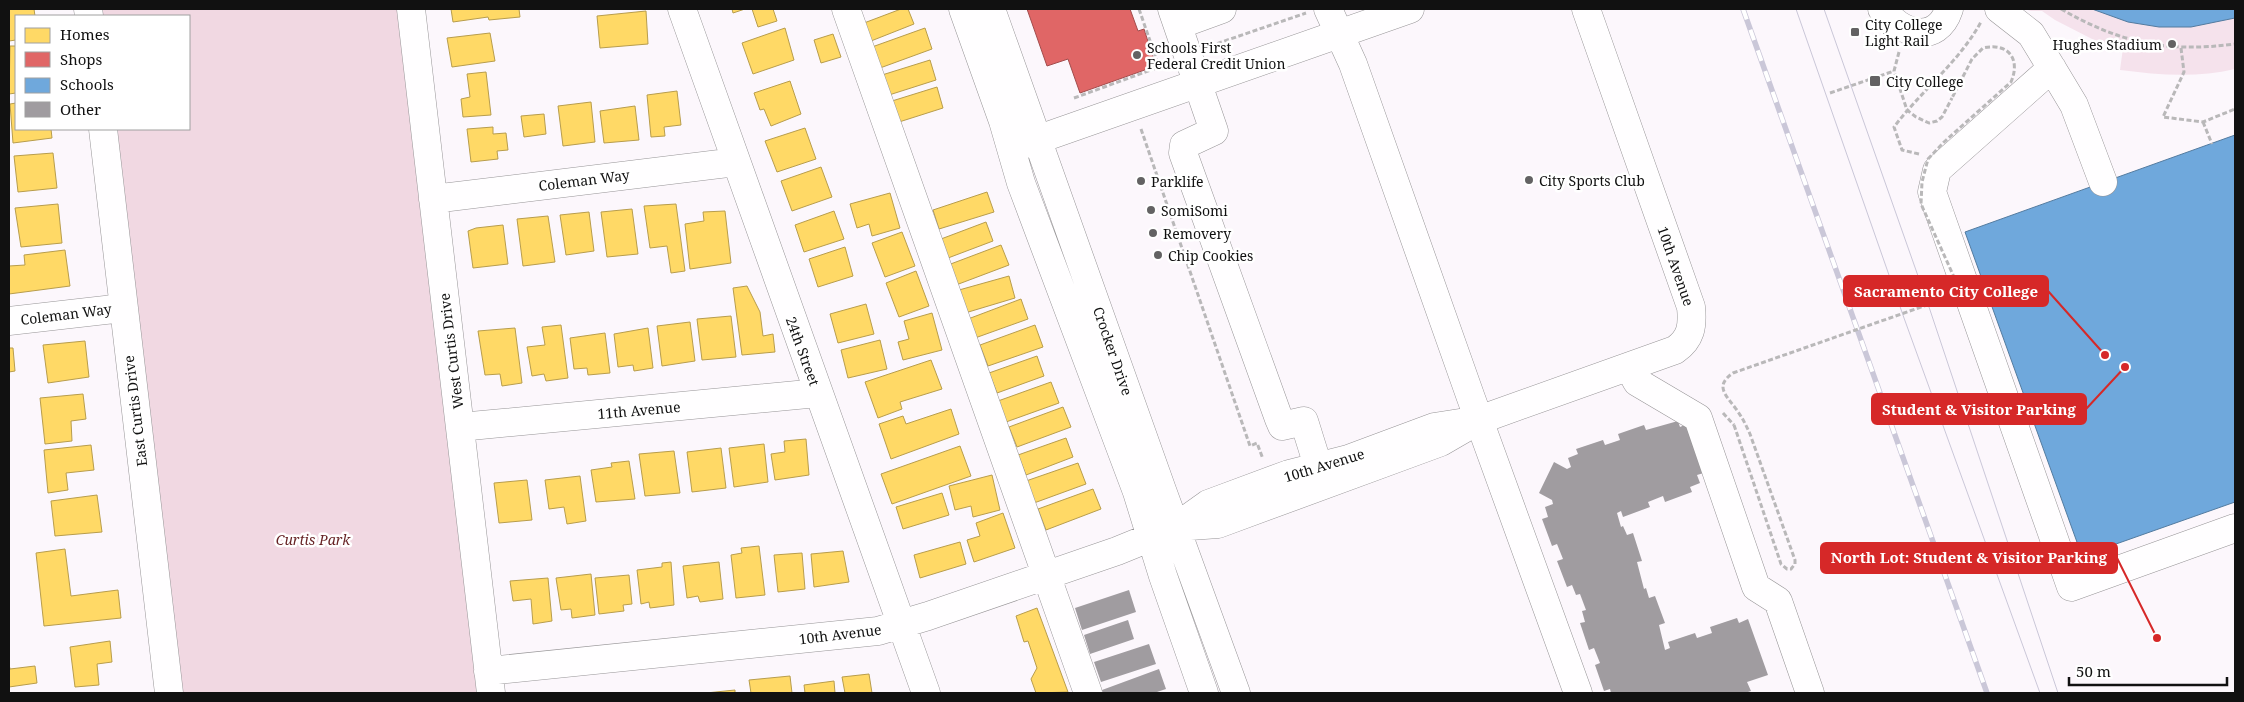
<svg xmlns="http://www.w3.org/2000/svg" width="2244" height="702" font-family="'Noto Serif',serif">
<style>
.green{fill:#f1d8e2}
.pitch{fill:#f5e2ec}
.homes{fill:#ffd966;stroke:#b89d4c}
.shops{fill:#e06666;stroke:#a24c4c}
.schools{fill:#6fa8dc;stroke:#537b9f}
.building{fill:#a09ca0}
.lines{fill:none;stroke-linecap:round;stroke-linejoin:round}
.minor-casing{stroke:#979597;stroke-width:29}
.path{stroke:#b9b8b9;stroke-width:3;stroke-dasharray:5 2.5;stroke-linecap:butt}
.minor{stroke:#fffeff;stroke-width:28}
.tram{stroke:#cac7d8;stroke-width:1}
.rail-casing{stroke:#cac7d8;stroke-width:5.5}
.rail{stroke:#fff;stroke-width:4;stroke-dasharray:11;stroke-linecap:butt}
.path-bridge{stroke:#b9b8b9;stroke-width:3;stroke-dasharray:5 2.5;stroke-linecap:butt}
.poi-dot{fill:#636263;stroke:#fff;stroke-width:2}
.labels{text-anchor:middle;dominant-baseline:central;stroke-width:5;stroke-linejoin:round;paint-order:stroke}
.poi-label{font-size:14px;fill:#111;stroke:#fff;text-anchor:start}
.street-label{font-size:14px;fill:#111;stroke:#fff}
.park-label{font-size:14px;font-style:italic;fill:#672325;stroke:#fff}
.leader{fill:none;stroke:#d62828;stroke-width:2}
.callout-dot{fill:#d62828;stroke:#fff;stroke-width:2}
.callout{fill:#d62828;stroke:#d62828;stroke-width:2}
.callout-label{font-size:15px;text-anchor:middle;font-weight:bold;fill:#fff}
</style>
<rect width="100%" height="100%" fill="#fcf7fc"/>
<path class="green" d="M99,9H402L483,693H179L113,129H189V16H100Z"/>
<path class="pitch" d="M2024,9H2235V69C2197,78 2159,75 2120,70L2123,48L2094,40L2055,20L2042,11H2031Z"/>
<path class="homes" d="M9,9H34L35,16H16V40L9,41Z
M451,9H519L520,17L489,20L488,17L453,22Z
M732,9H745L733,13Z
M752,9H773L777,21L758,27Z
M901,9H908L914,24L871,41L864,23Z
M646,11L648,44L600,48L597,16Z
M785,28L794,60L753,74L742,43Z
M925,28L932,49L880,68L872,47Z
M490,33L495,61L452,67L447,38Z
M833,34L841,57L821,63L814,40Z
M10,46H16V93L9,94Z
M930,60L936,80L889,95L882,75Z
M486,72L491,115L463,117L461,99L470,97L467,74Z
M790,81L801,114L771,126L764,109L760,110L754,93Z
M937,87L943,108L899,122L892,101Z
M677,91L681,125L664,127L665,136L651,137L647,95Z
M591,102L595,142L563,146L558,106Z
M16,103V129H51L52,138L13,143L10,104Z
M635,106L639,140L604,143L600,111Z
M544,114L546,134L524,137L521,116Z
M493,127V134L506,133L508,150L497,151L498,159L471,162L467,129Z
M805,128L816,159L777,172L765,141Z
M53,153L57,188L18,192L14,156Z
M821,167L832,197L792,211L781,181Z
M987,192L994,212L939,229L933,210Z
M890,193L900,228L872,236L869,224L857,228L850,204Z
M58,204L62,243L21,247L15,208Z
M676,204L685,271L671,273L667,246L650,248L644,206Z
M632,209L638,254L607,257L601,212Z
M725,211L731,263L690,269L685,224L704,221L703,212Z
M834,211L844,239L804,252L795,225Z
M589,212L594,251L566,255L560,215Z
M548,216L555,262L523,266L517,219Z
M986,222L993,241L948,258L941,239Z
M503,225L508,264L473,268L468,231L476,228Z
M902,232L915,266L885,277L872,243Z
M1001,245L1009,265L956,285L948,265Z
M845,247L853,276L818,287L809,259Z
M65,250L70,286L9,294V266L25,265L24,255Z
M916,271L929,306L899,317L886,283Z
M1009,276L1015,298L965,313L959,290Z
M747,286L760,312L763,336L773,334L775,352L742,355L733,288Z
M1021,299L1028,319L975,338L968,319Z
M866,304L874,334L838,343L830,314Z
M932,313L942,350L903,360L898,342L909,339L904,321Z
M731,316L736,357L702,360L697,319Z
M690,322L695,361L662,366L657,326Z
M561,325L568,378L546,381L544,374L532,376L527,347L545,345L542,327Z
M1035,325L1043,347L988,366L980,345Z
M515,328L522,383L502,386L500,374L485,375L478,331Z
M648,328L653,368L634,371L633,365L618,367L614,334Z
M605,333L610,373L588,375L587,368L574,369L570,338Z
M880,340L887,369L848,378L841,350Z
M85,341L89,377L48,383L43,345Z
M9,348H13L15,371L9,372Z
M1037,356L1044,376L997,393L989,373Z
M931,360L942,389L900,402L902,409L878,418L865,382Z
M1051,382L1059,403L1006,422L998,401Z
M83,394L86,419L71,421L72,441L45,444L40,398Z
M1063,407L1071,427L1017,447L1009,427Z
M951,409L959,434L891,459L879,424L903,416L906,424Z
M1066,438L1073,457L1026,475L1018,455Z
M806,439L809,475L775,480L771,454L785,452L784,441Z
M764,444L768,482L734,487L729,448Z
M91,445L94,470L66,473L68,490L48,493L44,450Z
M960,446L971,476L892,504L881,474Z
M721,448L726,488L692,492L687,452Z
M674,451L680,493L645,496L639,454Z
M629,461L635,499L596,502L591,470L612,467L611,463Z
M1078,463L1086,484L1034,503L1026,481Z
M992,475L1000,510L973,517L971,506L955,510L949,486Z
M580,476L586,521L567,524L564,507L549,509L545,480Z
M527,480L532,520L499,523L494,483Z
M1093,489L1101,509L1046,530L1038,509Z
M942,493L949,515L903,529L896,507Z
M97,495L102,532L55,536L51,501Z
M1003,513L1015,548L974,562L967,540L980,536L976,523Z
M960,542L966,564L920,578L914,555Z
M759,546L765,595L736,598L731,555L742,553L741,548Z
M65,549L71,596L118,590L121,618L44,626L36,553Z
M843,551L849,582L814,587L811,554Z
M802,553L805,589L778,592L774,555Z
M671,562L674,605L650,608L649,602L641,604L637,570L662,567V563Z
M719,562L723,599L700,602L698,596L687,598L683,566Z
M591,574L595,615L572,618L571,609L561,610L556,578Z
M629,575L632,604L623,605L624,611L599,614L595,578Z
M548,578L552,621L533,624L531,599L513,601L510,581Z
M1037,608L1068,692L1036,693L1031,679L1037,668L1028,641L1024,642L1016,616Z
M110,641L112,662L97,664L99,685L75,687L70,647Z
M9,664L10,669L35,666L37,683L9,687Z
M869,674L872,693H845L842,677Z
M790,676L792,693H751L749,680Z
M834,681L835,693H805L804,685Z
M735,690V693H706Z"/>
<path class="shops" d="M1027,9H1130L1138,31L1144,29L1156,66L1080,93L1068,59L1047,66Z"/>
<path class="schools" d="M2092,9H2235V18L2191,27H2159L2128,22Z
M2235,135V502L2082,556L1965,232Z"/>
<path class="building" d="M1678,421L1680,427L1689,423L1707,472L1697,475L1700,483L1690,487L1692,492L1665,502L1663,496L1648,502L1650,507L1623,517L1621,511L1617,513L1621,527L1623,526L1627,535L1633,533L1642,561L1637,562L1644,589L1646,588L1649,598L1655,596L1665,623L1659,625L1665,650L1670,648L1668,642L1695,633L1697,638L1712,633L1710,627L1737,618L1739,623L1748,619L1768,675L1747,682L1751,691L1745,693H1611L1610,689L1604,691L1595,665L1600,663L1594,648L1589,650L1580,623L1585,622L1582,611L1586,610L1580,594L1576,595L1572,585L1567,587L1557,561L1563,559L1557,544L1552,546L1542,519L1548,517L1545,507L1553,504L1552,500L1539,493L1554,462L1567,469L1571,467L1568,458L1578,454L1576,449L1603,440L1605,445L1620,440L1618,434L1644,425L1646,430Z
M1129,590L1136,612L1082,630L1075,608Z
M1128,620L1134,639L1090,654L1084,635Z
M1149,644L1156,664L1101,682L1094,662Z
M1159,669L1166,689L1154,693H1103L1102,690Z"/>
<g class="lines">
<g class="minor-casing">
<path id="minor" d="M88,9L89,16
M411,9L491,693
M682,9L926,693
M846,9L1088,693
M963,9L1003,121L1021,183L1137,492L1163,576L1204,693
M991,9L1162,490L1236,693
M1172,9L1214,131L1184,145L1183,153L1279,419L1282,426L1304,421L1318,466
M1328,9L1353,64L1471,398L1578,693
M1882,9C1900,34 1937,46 1949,9
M1999,9L2031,34L2056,75L2074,105L2103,182
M1178,25L1222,9
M2052,68L1937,170L1932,192L2071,587L2235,528
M103,129L169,693
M1022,145L1410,9
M433,199L736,162
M9,321L123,308
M1629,367L1637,382L1698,418L1756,587L1778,601L1810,693
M1479,420L1675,350C1691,339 1693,326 1691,307L1586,9
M460,427L818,393
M488,671L878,631L928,616L1117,551L1176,527L1208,504L1289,474L1348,459L1434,427L1479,420L1441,442L1218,524L1176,527"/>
</g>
<path class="path" d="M1139,9L1159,67
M2061,9C2120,43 2167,53 2235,44
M1210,46L1306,13
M2181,48L2184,72L2163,117L2203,122L2235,109
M1899,52L1894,71L1907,110L1916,117L1929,123L1937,121L1942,117L1952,98
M1830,93L1894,71
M1074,98L1159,67L1167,62
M2203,122L2212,144
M1141,129L1250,446L1257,443L1263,459
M1919,154L1902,150L1894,127C1921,91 1959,62 1981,22
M1723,413L1734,425"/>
<use href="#minor" class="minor"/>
<path class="tram" d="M1796,9L1904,318L2040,693
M1824,9L1930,310L2058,693"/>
<g class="rail-casing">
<path id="rail" d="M1743,9L1987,693"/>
</g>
<use href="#rail" class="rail"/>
<path class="path-bridge" d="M1734,425L1781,564L1787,569H1791L1795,564V560L1750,434C1746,425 1742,417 1736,409C1726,395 1714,386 1733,373L1944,299C1952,292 1955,288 1954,277L1921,204L1922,182L1928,159L1944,142L2011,82C2021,59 2008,42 1983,48L1972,59L1952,98"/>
</g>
<g class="poi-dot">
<rect x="1850" y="27" width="10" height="10" rx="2.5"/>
<circle cx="2172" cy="44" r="5"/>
<circle cx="1137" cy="55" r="5"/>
<rect x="1869" y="75" width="12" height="12" rx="2.5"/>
<circle cx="1529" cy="180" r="5"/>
<circle cx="1141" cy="181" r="5"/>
<circle cx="1151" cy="210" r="5"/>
<circle cx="1153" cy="233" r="5"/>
<circle cx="1158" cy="255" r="5"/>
</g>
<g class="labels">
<g class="poi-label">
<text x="1865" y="24">City College<tspan x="1865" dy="16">Light Rail</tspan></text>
<text x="2162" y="44" text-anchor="end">Hughes Stadium</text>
<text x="1147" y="47">Schools First<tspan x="1147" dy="16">Federal Credit Union</tspan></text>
<text x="1886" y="81">City College</text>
<text x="1539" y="180">City Sports Club</text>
<text x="1151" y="181">Parklife</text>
<text x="1161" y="210">SomiSomi</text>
<text x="1163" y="233">Removery</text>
<text x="1168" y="255">Chip Cookies</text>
</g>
<g class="street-label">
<text transform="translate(584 180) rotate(-7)">Coleman Way</text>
<text transform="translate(1676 266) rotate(71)">10th Avenue</text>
<text transform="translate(66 314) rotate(-7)">Coleman Way</text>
<text transform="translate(451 351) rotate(-97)">West Curtis Drive</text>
<text transform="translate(803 351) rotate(70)">24th Street</text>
<text transform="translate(1113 351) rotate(71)">Crocker Drive</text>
<text transform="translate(639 410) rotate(-5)">11th Avenue</text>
<text transform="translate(135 411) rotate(-97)">East Curtis Drive</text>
<text transform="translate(1324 465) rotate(-17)">10th Avenue</text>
<text transform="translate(840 634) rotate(-7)">10th Avenue</text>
</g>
<g class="park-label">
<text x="313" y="539">Curtis Park</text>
</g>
</g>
<path class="leader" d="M2105 355L2048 291M2125 367L2086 409M2157 638L2117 558"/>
<g class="callout-dot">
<circle cx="2105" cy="355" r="5"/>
<circle cx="2125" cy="367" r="5"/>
<circle cx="2157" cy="638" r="5"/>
</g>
<g class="callout">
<rect x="1844" y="276" width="204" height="30" rx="5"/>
<rect x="1872" y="394" width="214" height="30" rx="5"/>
<rect x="1821" y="543" width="296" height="30" rx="5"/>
</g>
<g class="callout-label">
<text x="1946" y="297">Sacramento City College</text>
<text x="1979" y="415">Student &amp; Visitor Parking</text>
<text x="1969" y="563">North Lot: Student &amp; Visitor Parking</text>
</g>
<rect width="2244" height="702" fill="none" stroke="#111111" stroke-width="20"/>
<rect x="15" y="15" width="175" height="115" fill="#ffffff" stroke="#a0a0a0"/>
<rect x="25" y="28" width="25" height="15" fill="#ffd966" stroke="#a0a0a0"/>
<text x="60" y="40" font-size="15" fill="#111111">Homes</text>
<rect x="25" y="52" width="25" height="15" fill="#e06666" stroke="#a0a0a0"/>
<text x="60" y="65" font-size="15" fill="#111111">Shops</text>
<rect x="25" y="78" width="25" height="15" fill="#6fa8dc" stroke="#a0a0a0"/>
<text x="60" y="90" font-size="15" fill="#111111">Schools</text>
<rect x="25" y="102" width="25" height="15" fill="#a09ca0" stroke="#a0a0a0"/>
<text x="60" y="115" font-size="15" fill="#111111">Other</text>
<path d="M2069 677v8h158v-8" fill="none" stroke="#111111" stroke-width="2.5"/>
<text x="2076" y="677" font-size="15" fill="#111111" stroke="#ffffff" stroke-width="4" paint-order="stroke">50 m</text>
</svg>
